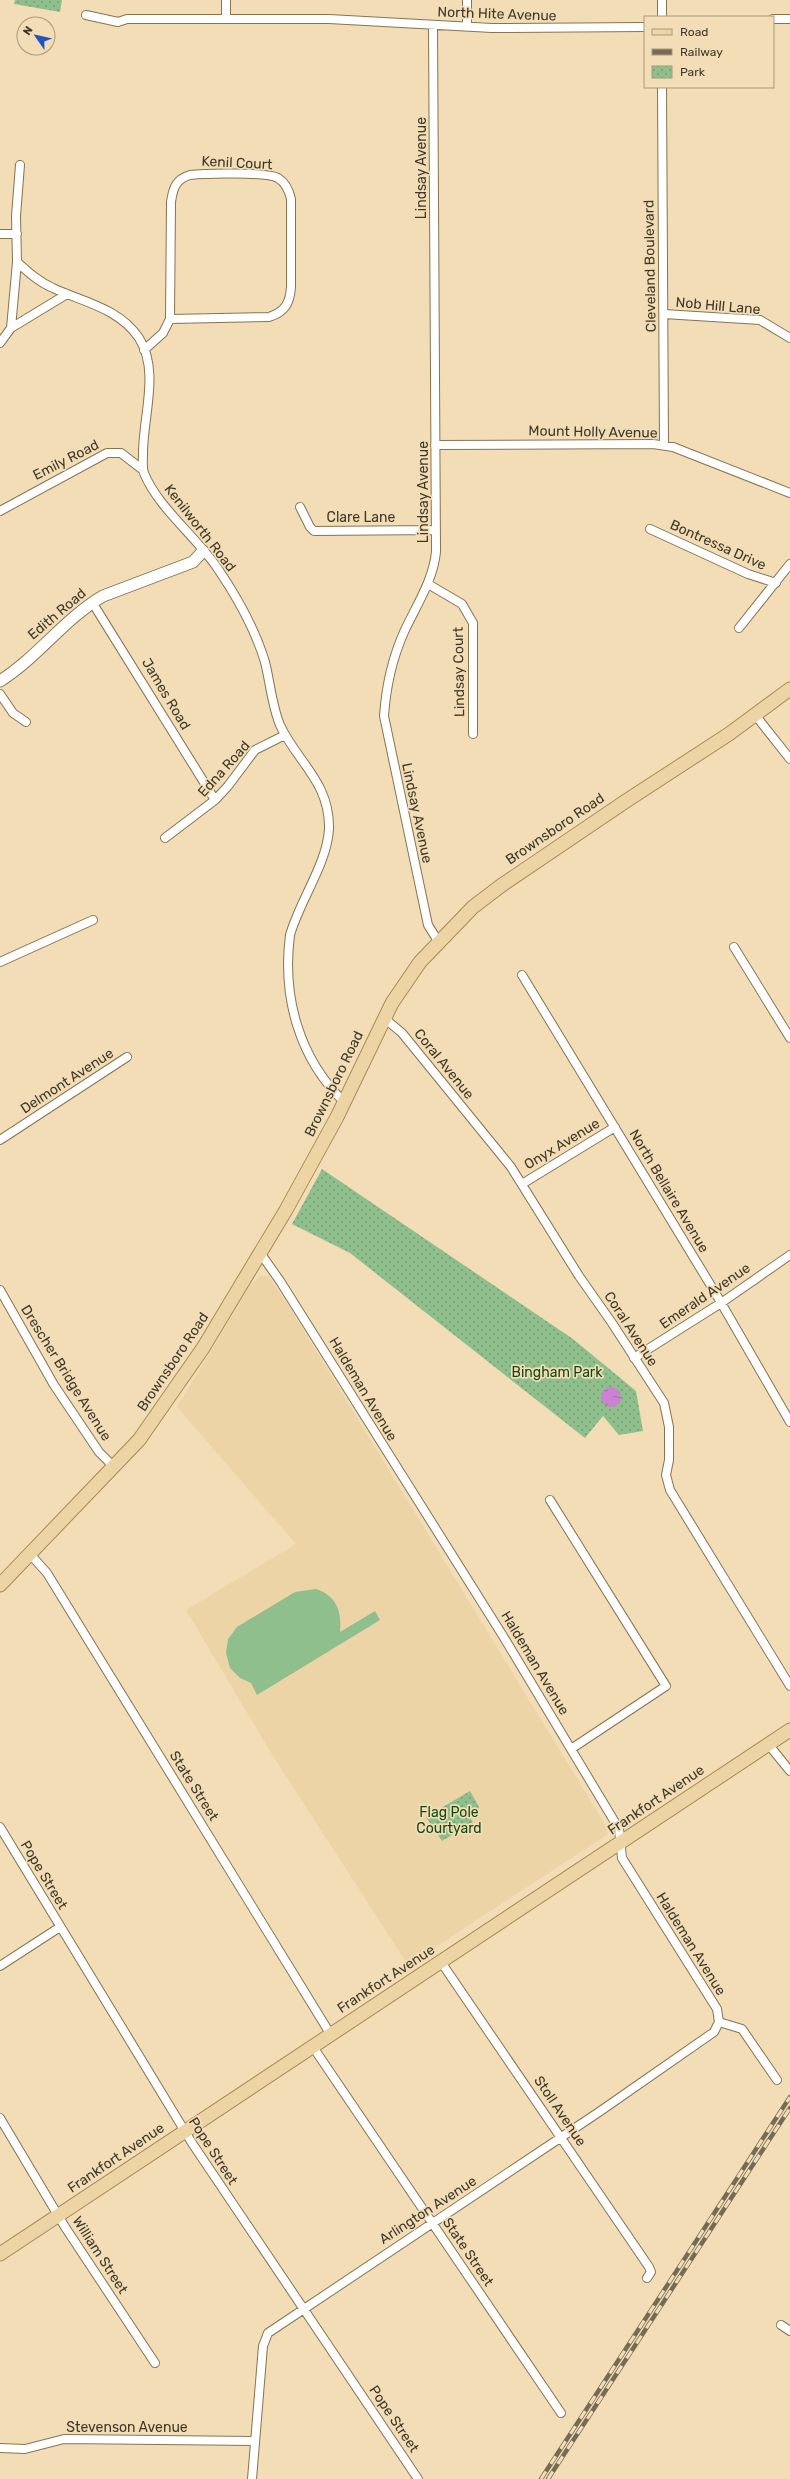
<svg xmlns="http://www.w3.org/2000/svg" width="790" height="2479" font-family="Rubik,sans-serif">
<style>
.built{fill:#ecd4a6}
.grass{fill:#8fbf8d}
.park{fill:url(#park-dots)}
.water{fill:url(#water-ripples)}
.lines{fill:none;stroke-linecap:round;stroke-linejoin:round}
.street-casing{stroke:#877450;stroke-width:10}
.secondary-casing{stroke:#877450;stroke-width:13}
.primary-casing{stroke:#a88b52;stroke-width:15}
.street{stroke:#fff;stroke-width:8}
.secondary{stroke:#fff;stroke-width:11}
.primary{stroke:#ecd4a5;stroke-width:13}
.rail-casing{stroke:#776b55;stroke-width:4.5}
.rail{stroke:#f2ddb6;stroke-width:3;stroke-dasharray:9;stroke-linecap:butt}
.labels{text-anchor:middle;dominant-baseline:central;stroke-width:3.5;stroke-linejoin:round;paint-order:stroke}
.street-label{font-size:14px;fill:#3f3728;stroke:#f2ddb6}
.park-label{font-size:14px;fill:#104812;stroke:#f2ddb6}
</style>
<defs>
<pattern id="park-dots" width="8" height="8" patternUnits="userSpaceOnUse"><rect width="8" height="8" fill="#8fbf8d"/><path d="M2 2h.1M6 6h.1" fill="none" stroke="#769c73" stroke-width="1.8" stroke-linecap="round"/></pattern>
<pattern id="water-ripples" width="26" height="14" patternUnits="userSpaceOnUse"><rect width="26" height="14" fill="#cb82d3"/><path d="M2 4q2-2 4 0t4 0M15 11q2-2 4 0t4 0" fill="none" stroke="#a66bab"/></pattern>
</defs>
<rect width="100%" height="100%" fill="#f2ddb6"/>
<path class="built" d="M260,1276H268L287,1303L604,1823L608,1834L408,1965L273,1756L186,1610L296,1544L177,1407L250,1286Z"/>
<path class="grass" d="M316,1589C337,1596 342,1612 340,1632L375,1611L380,1620L257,1695L251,1683L240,1678L230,1668L226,1653L228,1639L237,1627L295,1592Z"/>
<path class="park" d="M15,0H62L60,12L14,4Z
M322,1169L573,1339L636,1391L643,1431L619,1435L603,1416L585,1438L350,1253L292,1224Z
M470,1791L479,1807L478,1811L469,1816L473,1822L442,1841L426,1817Z"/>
<path class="water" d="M601 1397a10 10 0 1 1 20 0a10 10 0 1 1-20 0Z"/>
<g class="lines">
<g class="street-casing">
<path id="street" d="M86,15L118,22L127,19H329L492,28L645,27
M662,17V0
M226,19V0
M773,19H790
M433,25L436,552C433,581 416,606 404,632C392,659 386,687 384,716L428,925L438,941
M467,26V0
M662,87L664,445
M20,165L16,216L17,262C28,272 39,282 53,288C83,302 119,308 139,338C160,371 143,416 143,453C143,459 142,467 144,473C158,508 197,537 218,569C237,597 255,629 265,662C270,682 272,706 280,725C297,762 330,782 329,829C327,864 300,900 290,935C282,997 299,1058 344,1102
M190,175C206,173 266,172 278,178C286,183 289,190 291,199V287C290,303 285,312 269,317L170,319L171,202C173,188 176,179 190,175Z
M0,234H17
M664,314L760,320L790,338
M11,328L67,294
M0,343L11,328L17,262
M144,350L163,333L170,319
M435,445L653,444L673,447L790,493
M300,507L310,527L314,531L436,530
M0,511L107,453H121L143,470
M650,529L748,574L776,583
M428,584L462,604L473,623V734
M92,602L215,800
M739,628L790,564
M0,694L13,713L26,722
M756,716L790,759
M165,838L215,800L228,786L255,750L285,735
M734,947L790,1038
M0,962L93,920
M522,975L716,1294L790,1422
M384,1018L402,1033L511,1167L579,1276L612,1323L664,1403L669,1427V1460L666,1475L670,1490L790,1686
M0,1140L127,1057
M522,1184L615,1127
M0,1290L54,1385L99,1452L114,1467
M634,1358L721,1303L790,1255
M550,1500L666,1686L571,1749
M30,1554L47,1573L331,2035
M768,1744L790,1771
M0,1827L192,2143L418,2479
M441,1962L649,2267L651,2272L647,2278
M0,1966L60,1927
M719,2022L742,2029L777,2080
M313,2047L561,2413
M0,2118L65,2227L155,2363
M781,2325L790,2331
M0,2448L25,2449L64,2439L255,2441
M252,2479L263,2346L268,2333L599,2112L714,2032L719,2022L717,2009L622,1858L619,1829L503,1636L280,1281L261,1254"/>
</g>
<g class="secondary-casing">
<path id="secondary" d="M0,681C38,657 64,619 103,596L193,562L203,551"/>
</g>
<g class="primary-casing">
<path id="primary" d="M0,1585L139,1440L203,1348L286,1210L337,1117L392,1003L420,962L473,907L502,885L626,801L729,734L790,689
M0,2254L790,1730"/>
</g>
<use href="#street" class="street"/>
<use href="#secondary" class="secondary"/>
<use href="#primary" class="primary"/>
<g class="rail-casing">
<path id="rail" d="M541,2479L790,2097
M548,2479L790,2108"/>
</g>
<use href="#rail" class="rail"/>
</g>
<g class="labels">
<g class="street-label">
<text transform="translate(497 14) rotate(2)">North Hite Avenue</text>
<text transform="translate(237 163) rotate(3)">Kenil Court</text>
<text transform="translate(421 168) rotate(-90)">Lindsay Avenue</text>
<text transform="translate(650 266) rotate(-91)">Cleveland Boulevard</text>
<text transform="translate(718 306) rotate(5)">Nob Hill Lane</text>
<text transform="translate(593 432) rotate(1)">Mount Holly Avenue</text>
<text transform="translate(66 460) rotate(-27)">Emily Road</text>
<text transform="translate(423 492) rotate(-90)">Lindsay Avenue</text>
<text x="361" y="517">Clare Lane</text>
<text transform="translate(200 528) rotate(52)">Kenilworth Road</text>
<text transform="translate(718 545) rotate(24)">Bontressa Drive</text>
<text transform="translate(57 614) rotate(-40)">Edith Road</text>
<text transform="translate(459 672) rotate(-91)">Lindsay Court</text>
<text transform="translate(166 694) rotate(59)">James Road</text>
<text transform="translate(224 769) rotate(-48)">Edna Road</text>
<text transform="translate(417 813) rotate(78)">Lindsay Avenue</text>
<text transform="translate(555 829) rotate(-34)">Brownsboro Road</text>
<text transform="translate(444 1064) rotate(51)">Coral Avenue</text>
<text transform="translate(67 1081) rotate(-33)">Delmont Avenue</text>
<text transform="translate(334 1084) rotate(-64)">Brownsboro Road</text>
<text transform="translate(562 1144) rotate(-31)">Onyx Avenue</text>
<text transform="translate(669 1191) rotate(59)">North Bellaire Avenue</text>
<text transform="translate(705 1296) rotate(-34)">Emerald Avenue</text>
<text transform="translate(631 1329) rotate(57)">Coral Avenue</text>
<text transform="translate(173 1362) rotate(-56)">Brownsboro Road</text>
<text transform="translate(66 1373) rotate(58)">Drescher Bridge Avenue</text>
<text transform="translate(363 1389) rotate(59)">Haldeman Avenue</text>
<text transform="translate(535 1663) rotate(59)">Haldeman Avenue</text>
<text transform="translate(194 1786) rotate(58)">State Street</text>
<text transform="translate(656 1800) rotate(-34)">Frankfort Avenue</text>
<text transform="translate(44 1875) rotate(59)">Pope Street</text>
<text transform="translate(691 1944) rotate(58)">Haldeman Avenue</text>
<text transform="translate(386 1979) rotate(-33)">Frankfort Avenue</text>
<text transform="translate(560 2111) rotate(56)">Stoll Avenue</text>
<text transform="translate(213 2151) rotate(57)">Pope Street</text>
<text transform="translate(116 2158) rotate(-34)">Frankfort Avenue</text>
<text transform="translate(428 2210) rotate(-33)">Arlington Avenue</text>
<text transform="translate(468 2252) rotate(56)">State Street</text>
<text transform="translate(100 2255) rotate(57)">William Street</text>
<text transform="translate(394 2419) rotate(56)">Pope Street</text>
<text x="127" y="2427">Stevenson Avenue</text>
</g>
<g class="park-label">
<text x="557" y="1372">Bingham Park</text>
<text x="449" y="1812">Flag Pole<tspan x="449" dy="16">Courtyard</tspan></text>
</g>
</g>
<rect x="644" y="16" width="130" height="72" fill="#f2ddb6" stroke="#aa9b7d"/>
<rect x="652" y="29" width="20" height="6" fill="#ecd4a5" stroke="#aa9b7d"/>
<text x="680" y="36" font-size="12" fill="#3f3728">Road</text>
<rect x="652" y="49" width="20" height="6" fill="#776b55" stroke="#aa9b7d"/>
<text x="680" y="56" font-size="12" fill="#3f3728">Railway</text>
<rect x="652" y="66" width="20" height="12" fill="url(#park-dots)" stroke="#aa9b7d"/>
<text x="680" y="76" font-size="12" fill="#3f3728">Park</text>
<g transform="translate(36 36) rotate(304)"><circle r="19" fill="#f2ddb6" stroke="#aa9b7d"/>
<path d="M0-3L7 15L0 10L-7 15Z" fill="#2353c0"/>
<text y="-6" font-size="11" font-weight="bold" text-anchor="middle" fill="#3f3728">N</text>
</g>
</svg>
